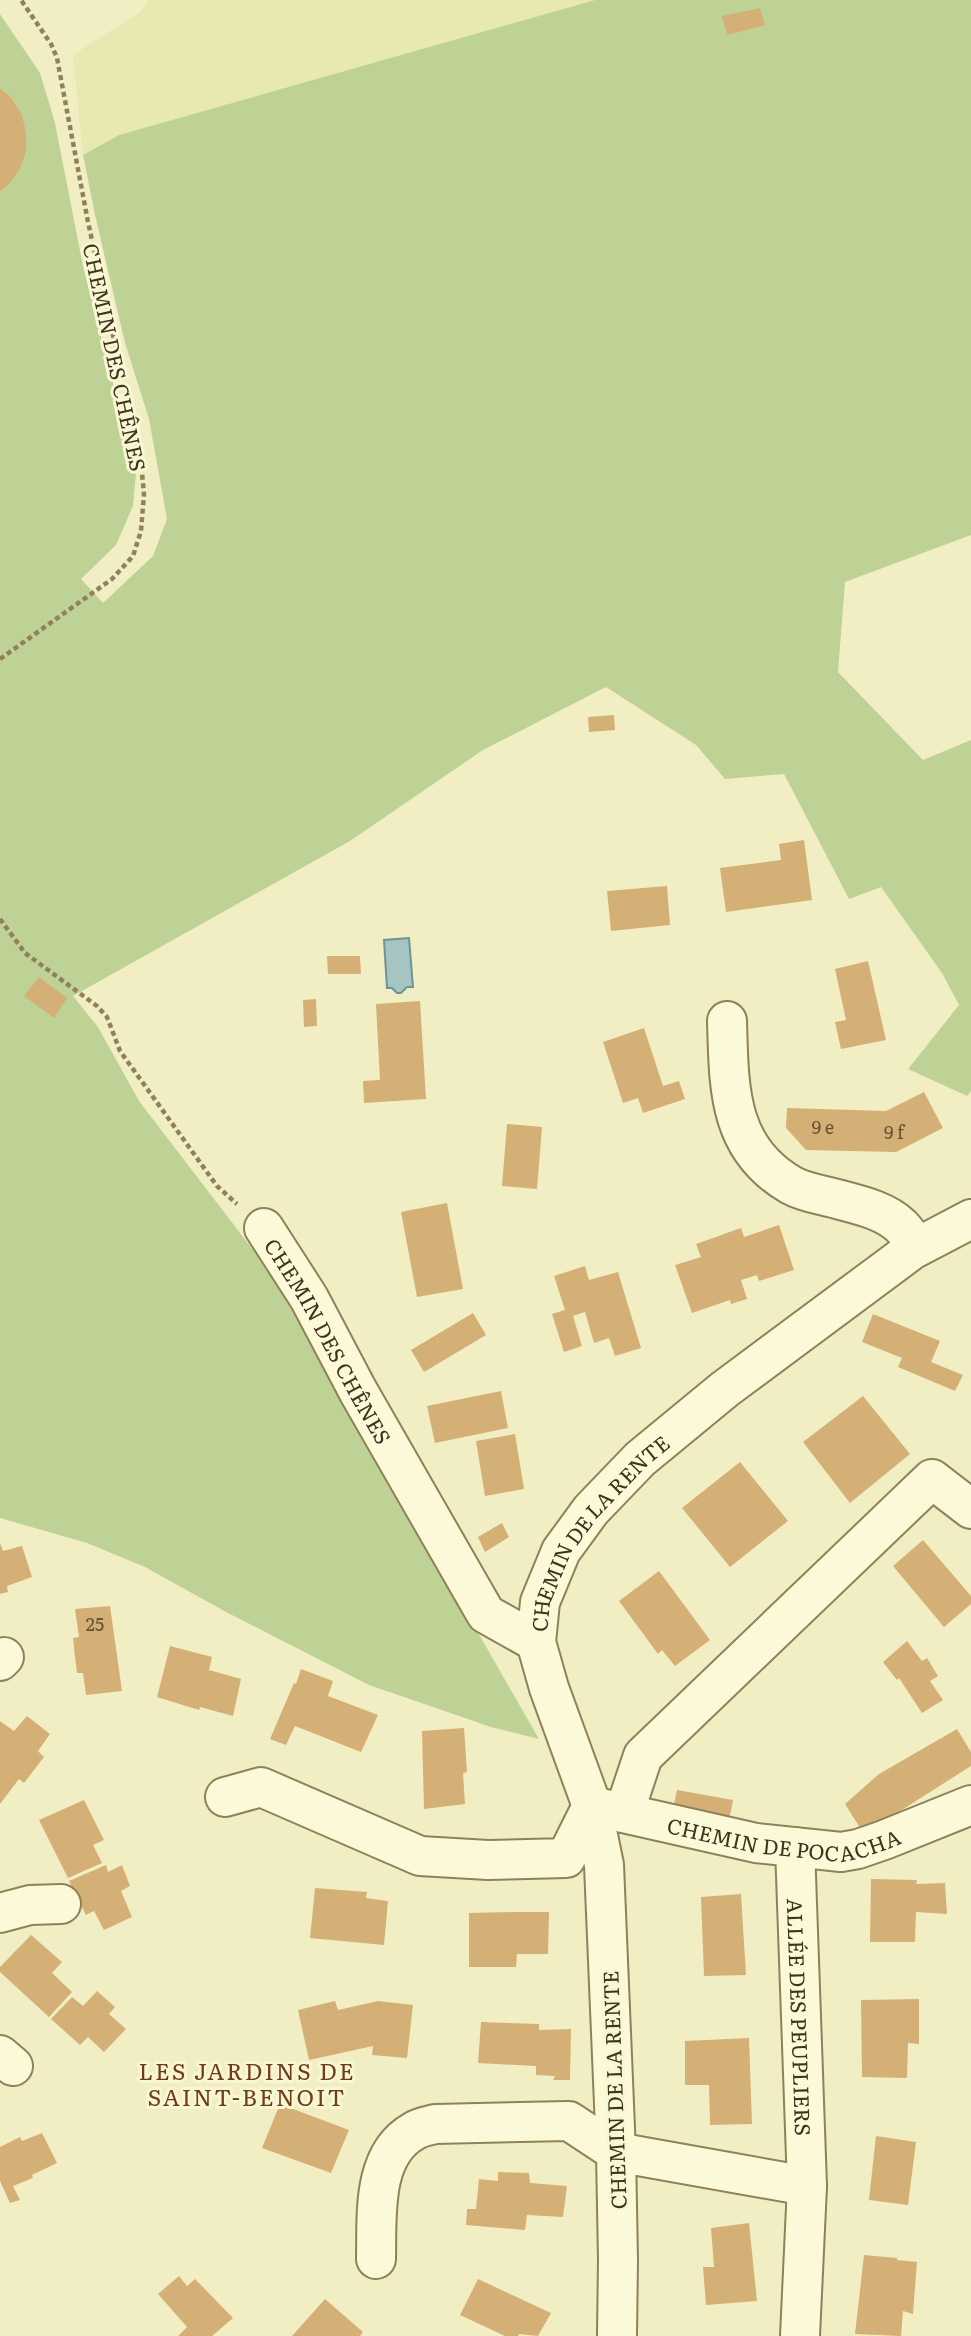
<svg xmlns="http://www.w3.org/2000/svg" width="971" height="2336" font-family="Literata,serif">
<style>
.farmland{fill:#e7e9b0}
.green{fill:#bfd296}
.water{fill:#a6c5c2;stroke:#6b9593;stroke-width:2}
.building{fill:#d4b076}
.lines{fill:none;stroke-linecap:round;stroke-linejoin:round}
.minor-casing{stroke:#8f8158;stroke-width:42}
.path{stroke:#8f8158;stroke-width:4.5;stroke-dasharray:5 3.5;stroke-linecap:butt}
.minor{stroke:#fcf9d8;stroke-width:38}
.labels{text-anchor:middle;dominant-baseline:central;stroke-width:6;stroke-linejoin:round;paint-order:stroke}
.number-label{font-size:18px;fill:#645333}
.street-label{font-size:21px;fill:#3e341d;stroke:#f9f6d4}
.neighbourhood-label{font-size:23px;letter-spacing:2px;fill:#6f3c18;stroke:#f9f6d4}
</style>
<rect width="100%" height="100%" fill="#f2eec4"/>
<path class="farmland" d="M149,0H595L119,135L83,155L73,55L140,12Z"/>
<path class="green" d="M595,0H971V535L845,582L838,672L923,760L971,740V1091L967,1096L908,1069L959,1005L942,973L881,887L849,899L784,774L725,779L696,745L606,687L483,750L350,841L73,996L98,1027L139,1101L276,1280L539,1739L491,1727L369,1685L226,1612L145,1567L87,1543L0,1518V14L40,73L55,123L83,266L136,473L133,506L116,545L81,579L103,603L153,556L167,519L149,419L125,343L95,215L83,155L119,135Z"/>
<path class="water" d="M409,938L413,987H407L401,993H397L392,988H387L384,940Z"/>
<path class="building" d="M760,8L765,25L727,35L722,16Z
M0,88L12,99L22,115L26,133V151L20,169L9,184L0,192Z
M614,715L615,730L589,732L588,717Z
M804,840L812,900L726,912L720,868L781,860L779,844Z
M667,886L670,925L611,931L607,891Z
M327,956H360L361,974H328Z
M868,961L886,1040L841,1049L835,1022L846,1020L835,969Z
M39,977L67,998L54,1018L24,996Z
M316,999L317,1026L304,1027L303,1000Z
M420,1001L426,1099L364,1103L363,1081L380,1080L376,1004Z
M644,1028L663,1086L679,1081L685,1099L643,1113L638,1098L623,1103L603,1042Z
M924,1092L943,1128L896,1152L806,1150L786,1128L787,1108L886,1111Z
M507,1124L542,1127L537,1189L502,1186Z
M447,1203L463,1289L417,1297L401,1212Z
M779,1225L794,1270L759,1281L757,1275L741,1280L747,1299L731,1304L730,1300L692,1313L675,1265L701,1257L696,1244L741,1228L744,1237Z
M585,1266L589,1280L618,1272L641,1348L615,1356L609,1338L594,1343L585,1312L573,1316L582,1346L564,1352L552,1314L565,1310L554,1276Z
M473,1313L486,1335L424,1372L411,1350Z
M873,1314L940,1341L931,1362L963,1375L955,1391L898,1367L902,1358L862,1342Z
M501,1391L508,1428L435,1443L427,1406Z
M863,1396L910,1454L850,1503L803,1442Z
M515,1434L524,1489L485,1496L476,1441Z
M740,1462L788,1521L730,1567L682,1508Z
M502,1523L509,1537L485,1552L478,1537Z
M923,1540L971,1596V1604L944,1627L893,1566Z
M0,1543L3,1551L22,1546L32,1577L7,1586L8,1592L0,1594Z
M659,1571L710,1640L675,1666L662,1650L658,1654L619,1601Z
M110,1606L122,1691L86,1695L83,1673H77L75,1657L73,1638L79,1637L75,1609Z
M907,1641L922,1661L927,1658L938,1676L930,1681L943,1700L922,1713L899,1678L897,1680L883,1662Z
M170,1646L212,1657L209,1670L241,1679L233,1716L200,1707L199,1710L157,1697Z
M301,1669L333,1681L328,1696L378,1715L361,1752L295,1726L286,1745L270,1739L294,1683L296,1684Z
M27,1716L50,1734L38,1751L44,1757L24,1783L19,1779L0,1804V1721L14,1731Z
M464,1728L467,1772L463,1773L465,1804L424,1809L422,1731Z
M957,1729L971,1752V1766L864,1834L845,1804L879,1774Z
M677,1790L733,1800L729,1820L673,1809Z
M84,1800L104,1840L93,1845L102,1863L68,1878L39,1820Z
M106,1865L108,1872L122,1865L130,1886L121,1891L132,1917L104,1930L94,1911L86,1915L69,1881Z
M871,1879L917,1880L916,1884L945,1883L947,1914L916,1912L915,1942H870Z
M315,1888L367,1892L366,1898L388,1901L384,1945L310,1938Z
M741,1894L746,1975L704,1976L701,1897Z
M515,1912H549L548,1954H517L516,1967H469V1913Z
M31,1935L62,1962L52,1973L72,1992L49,2017L0,1972V1967Z
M97,1991L115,2007L109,2014L126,2029L104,2052L88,2037L80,2045L51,2019L72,1997L83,2006Z
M919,1999V2044L908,2043L907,2078L862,2077L861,2000Z
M335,2001L338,2010L378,2001L413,2005L407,2058L372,2055L373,2046L309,2060L298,2010Z
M481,2022L539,2024V2030L571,2029L570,2080H553L555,2076L536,2075V2066L478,2063Z
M749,2038L752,2124L710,2125L709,2085H685V2041Z
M280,2104L349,2130L331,2173L262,2148Z
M42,2133L57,2163L32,2175L33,2178L13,2186L20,2200L10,2203L0,2181V2147L20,2137L22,2141Z
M876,2136L916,2142L908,2205L869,2200Z
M498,2172L529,2173L530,2183L567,2186L563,2217L527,2215L525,2230L466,2225L467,2209H476L479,2179L498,2181Z
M749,2223L757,2301L706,2305L703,2267H714L711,2228Z
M864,2255L897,2258V2260L917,2262L913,2314L903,2311L901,2336L855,2334Z
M179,2276L187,2286L195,2279L233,2318L212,2336H178L187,2327L158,2294Z
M478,2279L551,2313L538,2336L519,2334L518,2336H505L460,2315Z
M325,2299L363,2332L360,2336H292Z"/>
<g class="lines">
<g class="minor-casing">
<g id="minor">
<path d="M727,1021C729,1086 727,1148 791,1185C805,1193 823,1195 837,1199C859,1205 884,1210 901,1226C907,1232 912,1240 917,1247"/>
<path id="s1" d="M264,1228L309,1298L358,1391L486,1614L536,1642"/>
<path d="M0,1661L4,1657"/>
<path id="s2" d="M225,1797L261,1787L420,1856L488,1860L566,1858L592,1806L756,1843L841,1852L858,1849L884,1840L971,1805"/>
<path d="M624,1813L643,1756L932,1479L971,1509"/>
<path id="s3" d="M795,1847L807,2186L800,2336"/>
<path d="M0,1913L30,1905L61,1904"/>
<path d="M0,2055L13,2066"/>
<path d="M376,2259C377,2217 371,2155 414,2131C420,2127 428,2126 435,2124L569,2121L616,2152L807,2186"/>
<path id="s4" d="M617,2336L618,2261L616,2152L604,1865L592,1806L549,1688L536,1642L540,1602L561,1551L591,1510L640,1459L725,1389L912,1250L971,1219"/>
</g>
</g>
<path class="path" d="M0,659L112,579L133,556L141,531L144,494L141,462L88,222L57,58L51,44L21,0
M0,919L25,953L97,1006L107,1017L120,1051L217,1186L237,1204"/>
<use href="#minor" class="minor"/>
</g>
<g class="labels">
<g class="number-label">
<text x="823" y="1126">9 e</text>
<text x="894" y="1131">9 f</text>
<text x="95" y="1623">25</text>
</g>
<g class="street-label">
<text transform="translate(116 357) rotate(78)">CHEMIN DES CHÊNES</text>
<text stroke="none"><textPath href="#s1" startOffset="130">CHEMIN DES CHÊNES</textPath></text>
<text stroke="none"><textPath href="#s4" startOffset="835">CHEMIN DE LA RENTE</textPath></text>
<text stroke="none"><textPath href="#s2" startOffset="611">CHEMIN DE POCACHA</textPath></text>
<text stroke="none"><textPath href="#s3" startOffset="170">ALLÉE DES PEUPLIERS</textPath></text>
<text transform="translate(613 2090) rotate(-92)">CHEMIN DE LA RENTE</text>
</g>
<g class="neighbourhood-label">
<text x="247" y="2070">LES JARDINS DE<tspan x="247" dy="26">SAINT-BENOIT</tspan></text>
</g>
</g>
</svg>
